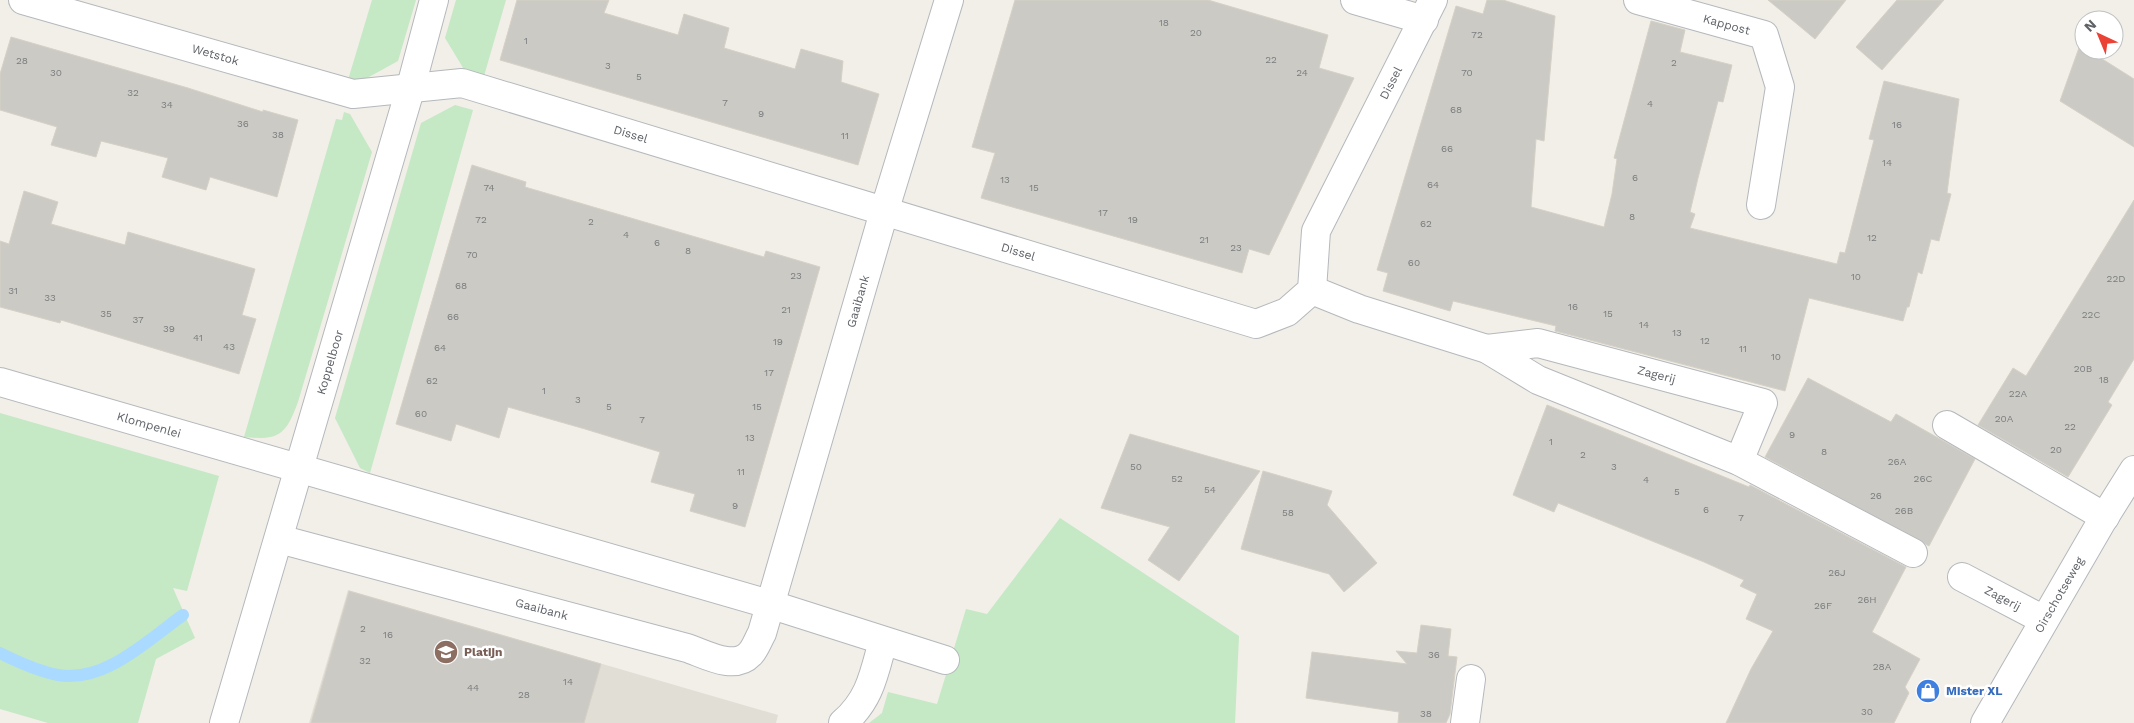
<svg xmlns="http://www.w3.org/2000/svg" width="2134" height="723" font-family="'Work Sans',sans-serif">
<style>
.education{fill:#e1ded6}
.green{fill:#c5e8c5}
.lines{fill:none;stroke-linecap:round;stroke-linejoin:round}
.stream{stroke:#aadaff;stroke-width:12}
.building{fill:#cccac5;stroke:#d6d1c6}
.minor-casing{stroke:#b5b8bc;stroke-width:30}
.minor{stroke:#fff;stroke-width:28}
.labels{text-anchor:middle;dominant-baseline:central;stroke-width:5;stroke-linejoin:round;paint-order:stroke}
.number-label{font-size:10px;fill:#7a7d7f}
.street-label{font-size:12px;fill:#5f6368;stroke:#fff}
.education-label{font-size:12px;font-weight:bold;fill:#785e54;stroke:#fff;text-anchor:start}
.shop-label{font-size:12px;font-weight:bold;fill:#366cbe;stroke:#fff;text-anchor:start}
</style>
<rect width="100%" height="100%" fill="#f1efe8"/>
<path class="education" d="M348,590L778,715L776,723H309Z"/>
<path class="green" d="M372,0H416L398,61L358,83L348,80Z
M456,0H506L484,76L465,71L445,38Z
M455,105L473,110L370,473L360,468L335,418L421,123Z
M344,112L350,114L372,152L298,402C286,434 280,441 244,437L336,119L342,120Z
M0,413L219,476L187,591L173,588L195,638L156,659L138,723H48L0,709Z
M1060,518L1239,636L1235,723H869L882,713L888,692L937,704L966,609L987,614Z"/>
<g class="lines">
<path class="stream" d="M0,653C18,662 38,671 58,675C105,683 148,640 183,615"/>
</g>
<path class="building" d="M517,0H609L604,13L678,35L684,14L729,28L724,48L795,69L801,49L843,61L841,82L879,94L858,165L500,60Z
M1015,0H1208L1328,35L1319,68L1354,78L1269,255L1249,249L1242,273L981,198L995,153L972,147Z
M1487,0H1503L1555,16L1544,141L1536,139L1531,207L1604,227L1612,194L1617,159L1614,158L1651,21L1685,30L1680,52L1732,65L1723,102L1718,101L1698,178L1690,212L1695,214L1690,228L1837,264L1840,252L1845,253L1865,175L1874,140L1869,139L1884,81L1959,99L1947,193L1951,194L1939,241L1931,239L1922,274L1918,272L1909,307H1907L1903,321L1809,298L1785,391L1555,331L1556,326L1453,301L1450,311L1383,291L1388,273L1377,270L1456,6L1483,14Z
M1768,0H1846L1815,39Z
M1897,0H1944L1882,70L1856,47Z
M11,37L188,88L263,112V110L298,120L277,197L210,177L206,190L162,177L168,158L101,141L96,157L51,145L57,127L0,110V74Z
M2080,45L2084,50H2088L2134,79V147L2060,101Z
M472,165L526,182L525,187L764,257L766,251L820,267L745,527L690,511L695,494L651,482L660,452L585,429L508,407L499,438L456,424L451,441L396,424Z
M24,191L58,202L51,224L125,245L128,232L255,269L242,315L256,319L239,374L61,320L60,323L0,307V241L9,244Z
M2134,200V359L2108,402L2112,405L2068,477L1978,425L2013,368L2026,376Z
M1808,378L1891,422L1896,414L1975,459L1929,546L1765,457Z
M1547,405L1749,487L1750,485L1906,567L1872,632L1920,659L1905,687L1909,693L1894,723H1726L1751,669L1773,631L1746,619L1757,594L1740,586L1744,580L1704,562L1558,503L1554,512L1513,495Z
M1130,434L1260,471L1179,581L1148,560L1170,527L1101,508Z
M1263,471L1332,491L1327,505L1377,563L1344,592L1329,574L1241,549Z
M349,591L601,664L584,723H311Z
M1421,625L1451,629L1448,656L1457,657L1450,714L1446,723H1398L1399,712L1306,698L1312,652L1407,664L1396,651L1417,653Z"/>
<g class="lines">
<g class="minor-casing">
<g id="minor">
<path id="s1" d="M23,0L353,94L462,83L1256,324L1287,312L1312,290L1316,231L1433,0"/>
<path d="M1355,0L1424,20"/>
<path id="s2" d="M1638,0L1764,35L1780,87L1761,205"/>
<path d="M1312,290L1359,309L1487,349L1538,380L1739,461L1913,553"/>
<path id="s3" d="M1487,349L1538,343L1763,403L1739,461"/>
<path id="s4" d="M0,382L769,604L945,660"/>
<path d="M1947,425L2105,517"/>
<path id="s5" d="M279,539L687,648C705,654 734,671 750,654C755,649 758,640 762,633L884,212L949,0"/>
<path id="s6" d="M1962,577L2044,620"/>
<path id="s7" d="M224,723L410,90L434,0"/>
<path d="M843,723C870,700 874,674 883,641"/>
<path d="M1465,723L1471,679"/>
<path id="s8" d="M1985,723L2102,521L2134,470"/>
</g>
</g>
<use href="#minor" class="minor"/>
</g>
<defs>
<g id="school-disc" transform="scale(1.25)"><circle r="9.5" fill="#8d6e63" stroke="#fff"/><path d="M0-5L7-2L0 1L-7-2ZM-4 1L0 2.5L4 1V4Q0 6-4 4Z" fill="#fff"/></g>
<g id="shop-disc" transform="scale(1.25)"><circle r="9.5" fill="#3f7fe0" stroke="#fff"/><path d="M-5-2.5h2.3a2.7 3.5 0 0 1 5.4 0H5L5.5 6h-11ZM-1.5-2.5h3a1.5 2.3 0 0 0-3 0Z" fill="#fff"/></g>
</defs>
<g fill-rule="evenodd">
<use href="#school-disc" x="446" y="652"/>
<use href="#shop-disc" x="1928" y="691"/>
</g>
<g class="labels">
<g class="number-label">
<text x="1164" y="22">18</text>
<text x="1196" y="32">20</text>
<text x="1477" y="34">72</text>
<text x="526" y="40">1</text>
<text x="1271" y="59">22</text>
<text x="22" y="60">28</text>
<text x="1674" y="62">2</text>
<text x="608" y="65">3</text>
<text x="56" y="72">30</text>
<text x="1302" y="72">24</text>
<text x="1467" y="72">70</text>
<text x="639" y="76">5</text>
<text x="133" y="92">32</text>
<text x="725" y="102">7</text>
<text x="1650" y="103">4</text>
<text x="167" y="104">34</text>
<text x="1456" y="109">68</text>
<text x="761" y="113">9</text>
<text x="243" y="123">36</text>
<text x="1897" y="124">16</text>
<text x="278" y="134">38</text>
<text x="845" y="135">11</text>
<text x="1447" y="148">66</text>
<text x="1887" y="162">14</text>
<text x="1635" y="177">6</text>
<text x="1005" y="179">13</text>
<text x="1433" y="184">64</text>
<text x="489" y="187">74</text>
<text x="1034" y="187">15</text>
<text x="1103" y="212">17</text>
<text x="1632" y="216">8</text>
<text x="481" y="219">72</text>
<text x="1133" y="219">19</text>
<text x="591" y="221">2</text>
<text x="1426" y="223">62</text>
<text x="626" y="234">4</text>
<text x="1872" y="237">12</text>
<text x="1204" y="239">21</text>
<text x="657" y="242">6</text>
<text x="1236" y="247">23</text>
<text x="688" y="250">8</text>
<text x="472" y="254">70</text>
<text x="1414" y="262">60</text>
<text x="796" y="275">23</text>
<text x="1856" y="276">10</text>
<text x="2116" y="278">22D</text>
<text x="461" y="285">68</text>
<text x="13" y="290">31</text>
<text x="50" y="297">33</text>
<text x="1573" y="306">16</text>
<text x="786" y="309">21</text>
<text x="106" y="313">35</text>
<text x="1608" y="313">15</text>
<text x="2091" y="314">22C</text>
<text x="453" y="316">66</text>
<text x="138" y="319">37</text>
<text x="1644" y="324">14</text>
<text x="169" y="328">39</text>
<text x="1677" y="332">13</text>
<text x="198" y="337">41</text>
<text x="1705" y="340">12</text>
<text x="778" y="341">19</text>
<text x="229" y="346">43</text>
<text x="440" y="347">64</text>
<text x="1743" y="348">11</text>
<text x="1776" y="356">10</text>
<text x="2083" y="368">20B</text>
<text x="769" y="372">17</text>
<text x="2104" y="379">18</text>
<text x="432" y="380">62</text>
<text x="544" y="390">1</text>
<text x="2018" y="393">22A</text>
<text x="578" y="399">3</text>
<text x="609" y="406">5</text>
<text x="757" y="406">15</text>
<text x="421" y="413">60</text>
<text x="2004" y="418">20A</text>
<text x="642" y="419">7</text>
<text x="2070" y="426">22</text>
<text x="1792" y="434">9</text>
<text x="750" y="437">13</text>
<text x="1551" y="441">1</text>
<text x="2056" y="449">20</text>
<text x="1824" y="451">8</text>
<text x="1583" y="454">2</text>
<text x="1897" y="461">26A</text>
<text x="1136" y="466">50</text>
<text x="1614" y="466">3</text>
<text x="741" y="471">11</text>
<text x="1177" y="478">52</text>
<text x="1923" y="478">26C</text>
<text x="1646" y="479">4</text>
<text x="1210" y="489">54</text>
<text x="1677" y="491">5</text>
<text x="1876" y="495">26</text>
<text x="735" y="505">9</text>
<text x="1706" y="509">6</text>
<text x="1904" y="510">26B</text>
<text x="1288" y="512">58</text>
<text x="1741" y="517">7</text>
<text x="1837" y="572">26J</text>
<text x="1867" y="599">26H</text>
<text x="1823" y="605">26F</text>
<text x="363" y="628">2</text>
<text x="388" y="634">16</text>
<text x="1434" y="654">36</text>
<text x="365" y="660">32</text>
<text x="1882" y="666">28A</text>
<text x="568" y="681">14</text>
<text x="473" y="687">44</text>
<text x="524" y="694">28</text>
<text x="1867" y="711">30</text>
<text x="1426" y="713">38</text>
</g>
<g class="street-label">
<text stroke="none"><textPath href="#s2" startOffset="92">Kappost</textPath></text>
<text stroke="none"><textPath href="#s1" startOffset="200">Wetstok</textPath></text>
<text stroke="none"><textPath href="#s1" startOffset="1574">Dissel</textPath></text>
<text stroke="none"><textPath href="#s1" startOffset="629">Dissel</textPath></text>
<text stroke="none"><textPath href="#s1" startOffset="1034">Dissel</textPath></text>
<text stroke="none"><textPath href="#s5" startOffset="859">Gaaibank</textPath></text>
<text stroke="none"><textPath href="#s7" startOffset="376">Koppelboor</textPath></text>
<text stroke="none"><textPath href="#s3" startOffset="174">Zagerij</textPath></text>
<text stroke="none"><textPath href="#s4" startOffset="155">Klompenlei</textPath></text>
<text stroke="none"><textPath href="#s8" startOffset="148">Oirschotseweg</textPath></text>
<text stroke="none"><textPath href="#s6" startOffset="46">Zagerij</textPath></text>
<text stroke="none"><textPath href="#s5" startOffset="272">Gaaibank</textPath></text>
</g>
<g class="education-label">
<text x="464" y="652">Platijn</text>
</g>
<g class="shop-label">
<text x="1946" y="691">Mister XL</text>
</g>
</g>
<g transform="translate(2099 35) rotate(316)"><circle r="24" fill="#ffffff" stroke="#bfc1c3"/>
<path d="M0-4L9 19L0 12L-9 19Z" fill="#ea4335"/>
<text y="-8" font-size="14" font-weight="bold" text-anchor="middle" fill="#5f6368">N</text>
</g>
</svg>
